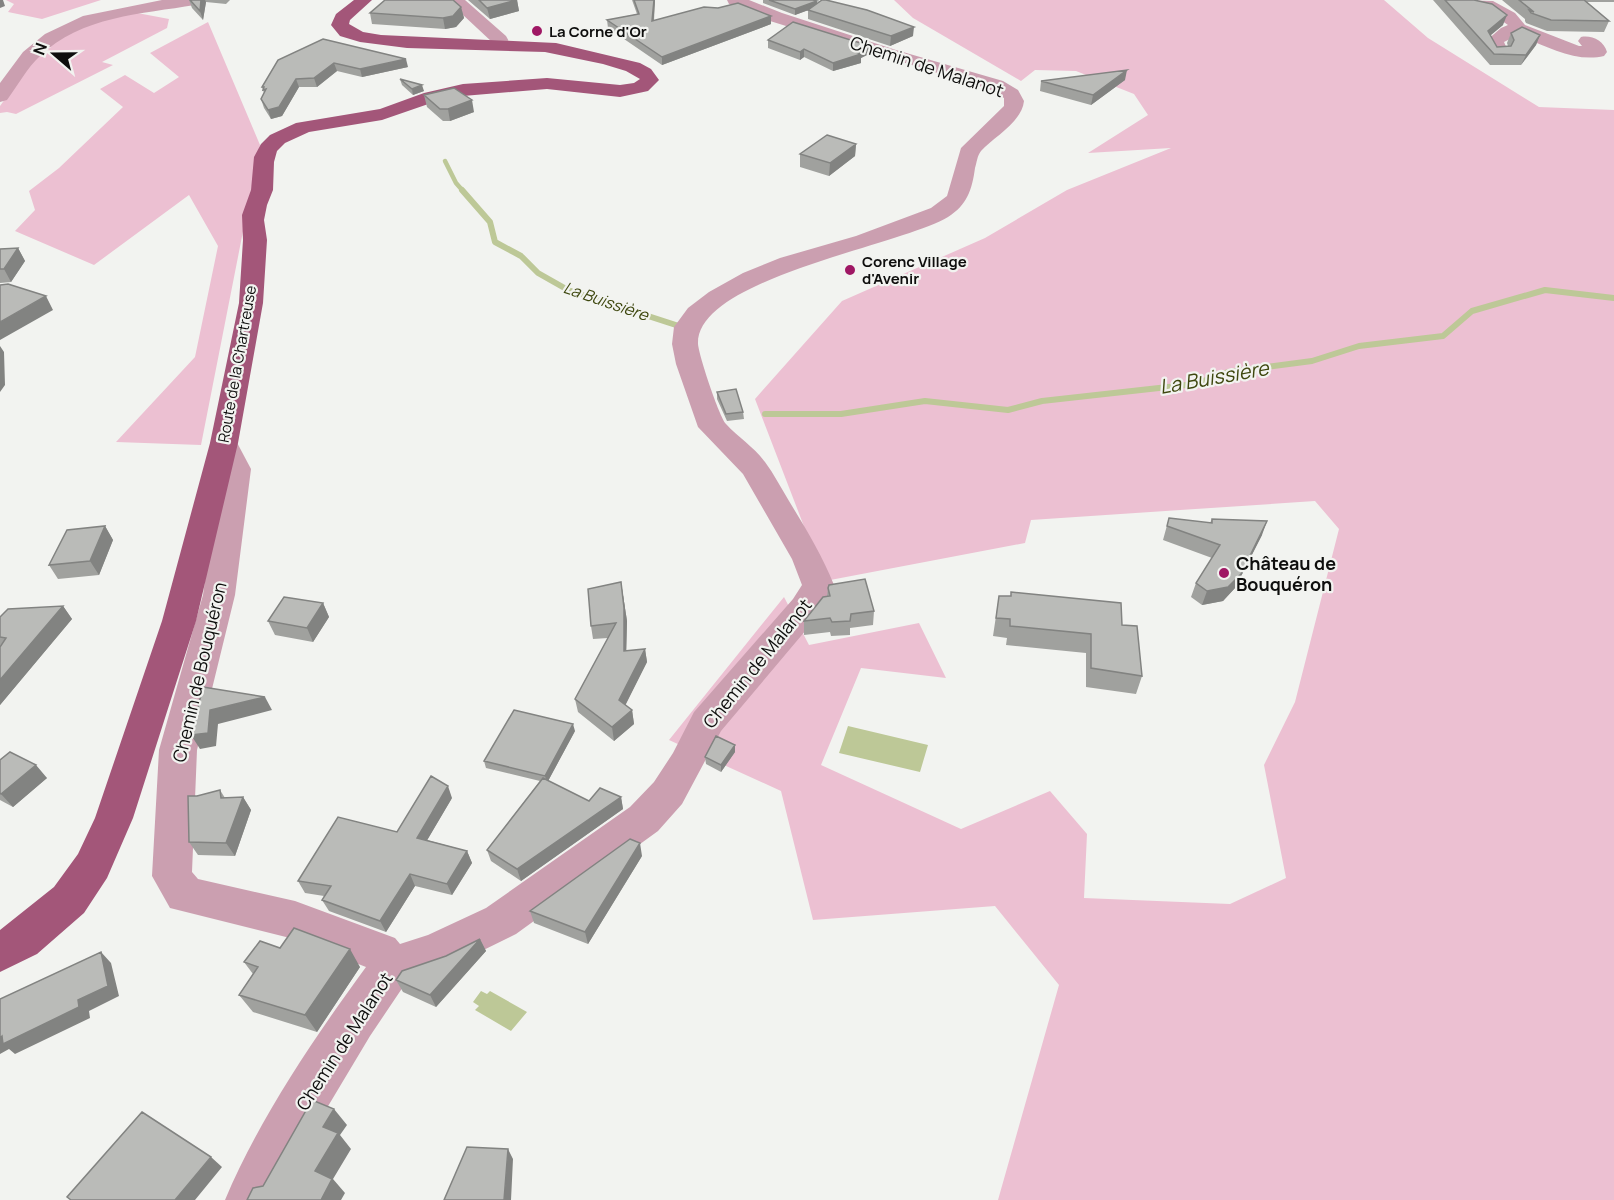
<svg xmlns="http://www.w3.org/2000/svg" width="1614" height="1200" font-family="Manrope,sans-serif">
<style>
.green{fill:#ecc0d2}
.water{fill:#bdc897}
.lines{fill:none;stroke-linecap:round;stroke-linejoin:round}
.stream-far1{stroke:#bdc897;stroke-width:4.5}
.stream{stroke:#bdc897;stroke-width:6}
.minor{fill:#cb9fb0;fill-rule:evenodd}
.major{fill:#a35679;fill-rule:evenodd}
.wall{fill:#a0a19e}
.shaded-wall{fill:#828381}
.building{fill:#babbb8;stroke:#828381;stroke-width:1.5}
.poi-dot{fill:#9f1764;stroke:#f2f3f0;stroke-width:2}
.labels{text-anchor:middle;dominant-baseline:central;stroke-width:4.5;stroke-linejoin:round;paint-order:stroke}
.far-poi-label{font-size:15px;font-weight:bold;fill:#0e0e0d;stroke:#f2f3f0;text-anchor:start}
.far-street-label{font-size:15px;fill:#0e0e0d;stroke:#f2f3f0}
.far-water-label{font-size:16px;font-style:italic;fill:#3e470e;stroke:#f2f3f0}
.street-label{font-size:18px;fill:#0e0e0d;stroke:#f2f3f0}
.poi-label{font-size:18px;font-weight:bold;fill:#0e0e0d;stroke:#f2f3f0;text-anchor:start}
.water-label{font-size:20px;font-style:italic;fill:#3e470e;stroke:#f2f3f0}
</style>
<rect width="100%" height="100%" fill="#f2f3f0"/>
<path class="green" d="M6,0H101L42,19L8,12L14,4Z
M894,0H1384L1428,38L1539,107L1614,110V1200H998L1059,985L995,906L813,920L781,791L669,740L784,597L809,645L919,623L946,678L861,668L821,765L961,829L1050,791L1087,834L1084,898L1230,904L1286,878L1264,765L1295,702L1339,529L1315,501L1031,520L1025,543L825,581L755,399L842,301L985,238L1067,190L1171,148L1088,153L1148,115L1134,94L1076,71L1035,70L1021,81L913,18Z
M132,12L169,19L167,28L102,62L113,65L16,114L7,112L0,113V106L39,52L65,31Z
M208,22L260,145L201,445L116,442L195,357L218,246L189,195L94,265L15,231L35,210L29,191L59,168L123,107L100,89L125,75L154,93L179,77L150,53Z"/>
<path class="water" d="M848,726L928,745L920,772L839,753Z
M481,991L487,994L490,991L527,1012L511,1031L475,1010L479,1006L473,1002Z"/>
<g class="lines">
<path class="stream-far1" d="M445,161L456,183L463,191"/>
<path class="stream" d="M462,190L490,222L495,242L521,256L538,273L568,290L682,327
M765,414H841L925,401L1008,410L1042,401L1195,384L1228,372L1312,361L1359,346L1443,336L1472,311L1545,290L1614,298"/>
<path class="minor" d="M162,0H203L195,5C142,14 81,16 40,56C27,68 18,85 7,100L0,102V83L23,52L45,34L83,16Z
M447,0H465L506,36L511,45L508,49H496L492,42Z
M727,0H749L782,13L896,50L1003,81L1018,90L1024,101C1022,122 994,137 981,151C977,156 977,162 975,168C972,190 967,205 948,217C900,246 696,278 698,344C699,356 719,416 726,424C739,438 754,447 765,462C774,474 781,488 789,501C806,529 822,555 834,585L817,617L721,731L682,804L658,831L516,934L451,966L407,981L370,1036L309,1138L276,1200H225C259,1119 314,1038 366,967L294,939L170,908L152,876L159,750L203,595L221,469L210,443L214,437L224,434L234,437L251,469L235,595L197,750L192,872L198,879L295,901L395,938L400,944L428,935L486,908L630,807L654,782L673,753L694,712L793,599L802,585L792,559L743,474L698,427L676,364L672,344L674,327L688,308L709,292L743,273L780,258L856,236L931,208L947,196L961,148L1004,106V98L989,89L770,21L729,4Z
M1455,0L1493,1L1515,13L1525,25L1579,46H1582L1578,41L1581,37C1592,35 1604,41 1607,52L1604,56C1575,63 1544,45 1518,35L1504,42L1508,51L1505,55H1493L1486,41L1501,28L1508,25L1489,12L1457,4Z"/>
<path class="major" d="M354,0H372L350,20L349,24L363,32L381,35L556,43L640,63L651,69L659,80L648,91L620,97L547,89L463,96L437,101L382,120L309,132L285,143L277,151L274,162L273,190L267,205L264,220L267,240L263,303L238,443L196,621L133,818L107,878L84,913L37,954L0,972V930L54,887L78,854L95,818L162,621L210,443L239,303L243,240L242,215L251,190L254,157L261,144L270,135L296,123L380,109L424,93L463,84L547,78L620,85L634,83L640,79L626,71L603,64L545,52L407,48L360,42L340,36L331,25L336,14Z"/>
</g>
<path class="wall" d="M189,0H230L226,4L206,2L203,20L192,8Z
M468,0H517L519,11L490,19Z
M632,0H655L654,21L771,24L662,65L608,28L607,20L637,14Z
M763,0H813L817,4L913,36L890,46L808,19V10L795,15L763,3Z
M1433,0H1474L1503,25L1490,35L1497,47L1508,46L1507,43L1511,33L1540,35L1536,45L1521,65H1490Z
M1502,0H1614V2H1587L1609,21L1604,32L1547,31L1526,23L1525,21V19Z
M461,7L464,18L456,27L445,29L372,24L370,13Z
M768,40L869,54L861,58V63L833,71L804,57L800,60L768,48Z
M278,60L408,67L362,77L337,71L317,87H299L282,116L271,119L264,108L261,99L264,93L262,87Z
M400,79L424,91L413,95L402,85Z
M1125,80L1091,105L1040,91L1041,81Z
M424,95L474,112L450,121H443L427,107Z
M856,144L855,156L829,176L800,167V154Z
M18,248L25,261L11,282L0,283V249Z
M717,392L743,412L744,419L727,421L717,399Z
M1169,518L1210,523L1212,519L1262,535L1235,588L1223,601L1202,605L1191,597L1196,583L1212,558L1163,540Z
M105,526L113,540L99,575L58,579L49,565Z
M621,582L627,621L626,651L645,649L647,662L625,705L632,710L634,724L614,741L578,712L575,699L608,638L593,639L591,626Z
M828,588L874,611L873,625L850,628V635L831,636L830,632L804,635V621L827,596Z
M999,596L1122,625L1142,676L1136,694L1086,687V653L1006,645L1007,638L993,636Z
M323,603L329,617L313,642L275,635L268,621Z
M63,606L72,619L0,705V617Z
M575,731L548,781L589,801L621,797L623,809L521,881L491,861L487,850L540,781L486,768L484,761Z
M735,745V752L721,772L706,764L705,757Z
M0,760L47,778L13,807L0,800Z
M220,790L225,798L243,797L251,810L235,856L198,855L189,842L197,796Z
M452,798L427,840L467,851L472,863L452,895L415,886L386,932L329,911L322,900L324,896L305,893L298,881L397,832Z
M642,856L588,944L534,923L530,911Z
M480,939L486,951L436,1007L403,992L396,980Z
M280,948L360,967L317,1032L253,1012L239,995L253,974L244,962Z"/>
<path class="shaded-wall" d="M0,0H3L5,6L0,8Z
M201,0H205L206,2L203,20L200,11Z
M517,0L519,11L490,19L487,8Z
M654,0H655L653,29L652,21Z
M817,1V7L795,15V9Z
M461,7L464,18L456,27L445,29L443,18Z
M1507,15L1503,25L1484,41L1488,31Z
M771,16V24L662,65V57Z
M914,27L913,36L890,46L891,36Z
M1540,35L1536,45L1521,65L1526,55Z
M870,46L869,54L861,58V63L833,71V63Z
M804,49V57L800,60V52Z
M406,59L408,67L362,77L360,69Z
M334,63L337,71L317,87L314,78Z
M1127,70L1125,80L1091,105L1093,95Z
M296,79L299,87L282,116L271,119L268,110Z
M422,85L424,91L413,95L412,89Z
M472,100L474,112L450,121L448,109Z
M856,144L855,156L829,176L830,163Z
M18,248L25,261L11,282L4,269Z
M46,296L53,310L0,340V322Z
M0,346L4,352L5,385L0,392Z
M1267,521L1262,535L1235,588L1223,601L1202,605L1207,591Z
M105,526L113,540L99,575L90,561Z
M621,582L627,621L626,664L624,651Z
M323,603L329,617L313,642L307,628Z
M63,606L72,619L0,705V680Z
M645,649L647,662L621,714L619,700Z
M265,697L272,710L218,724L216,746L200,749L191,735L210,710Z
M632,710L634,724L614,741L612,727Z
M573,724L575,731L547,783L545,776Z
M735,745V752L721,772V765Z
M36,765L47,778L13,807L1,794Z
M448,786L452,798L422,849L417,838Z
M243,797L251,810L235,856L226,843Z
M621,797L623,809L521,881L517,869Z
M640,843L642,856L588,944L585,932Z
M467,851L472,863L452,895L447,884Z
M410,874L415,886L386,932L380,921Z
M480,939L486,951L436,1007L430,995Z
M350,949L360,967L317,1032L305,1015Z
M101,952L111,963L119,996L89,1011L90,1018L15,1054L9,1049L0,1054V1038Z
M334,1109L347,1125L340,1135L351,1149L333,1179L345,1193L341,1200H321L315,1171L323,1127Z
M508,1149L513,1159L511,1200H504Z
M211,1157L222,1167L195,1200H175Z"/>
<path class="building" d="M190,0H201L200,11Z
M385,0H453L461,7L453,16L443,18L370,13Z
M479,0H517L487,8Z
M634,0H654L652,21L704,7L718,8L738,3L771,16L662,57L607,20L639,14Z
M769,0H813L817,1L795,9Z
M822,0H826L867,10L914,27L891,36L808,10Z
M1445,0H1474L1492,4L1507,15L1488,31L1497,47L1511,46L1514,40L1511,33L1522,27L1540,35L1526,55L1494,54Z
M1519,0H1584L1609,21L1551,20L1531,13L1529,10L1534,12Z
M793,22L870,46L856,52L861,54L833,63L804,49L800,52L768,40Z
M323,39L406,59L360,69L334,63L314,78L296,79L279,107L268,110L261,99L266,89L263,90L264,87H262L278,60Z
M1127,70L1093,95L1041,81Z
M400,79L422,85L412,89Z
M454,88L472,100L448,109H440L424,95Z
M827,135L856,144L830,163L800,154Z
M18,248L4,269H0V249Z
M8,284L46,296L0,322V285Z
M736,389L743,412L726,414L717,392Z
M1169,518L1212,523V519L1267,521L1241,574L1228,587L1207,591L1196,583L1220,545L1167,526Z
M105,526L90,561L49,565L67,530Z
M865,579L874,611L851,614L850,621L832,622L830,618L804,621L823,597L830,596L828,588L829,585Z
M621,582L624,608V651L645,649L619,700L632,710L612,727L575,699L616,623L591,626L588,589Z
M1011,592L1121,603L1122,625L1137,626L1142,676L1091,668V634L1010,626V619L996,618L999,596H1011Z
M284,597L323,603L307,628L268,621Z
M63,606L0,680V647L6,638L0,637V617L8,609Z
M203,687L265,697L210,710L208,733L191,735Z
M514,710L573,724L545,776L484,761Z
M716,736L735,745L721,765L705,757Z
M10,752L36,765L1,794L0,793V760Z
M431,776L448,786L417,838L467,851L447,884L410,874L380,921L322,900L331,886L298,881L338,817L397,832Z
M543,778L589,801L600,788L621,797L517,869L487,850Z
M220,790L221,798L243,797L226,843L189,842L188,796H197Z
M630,839L640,843L585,932L530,911Z
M294,928L350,949L305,1015L239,995L258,967L244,962L260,941L280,948Z
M480,939L430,995L396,980L402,971L446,956Z
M101,952L108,986L78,1000L79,1007L3,1044L2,1036L0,1038V999Z
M312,1100L334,1109L323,1127L338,1133L315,1171L332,1179L321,1200H247L253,1188L263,1186Z
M142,1112L211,1157L175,1200H71L67,1197Z
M467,1147L508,1149L504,1200H444Z"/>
<g class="poi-dot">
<circle cx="537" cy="31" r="6"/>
<circle cx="850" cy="270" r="6"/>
<circle cx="1224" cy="573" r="6"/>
</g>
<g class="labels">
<g class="far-poi-label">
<text x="549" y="31">La Corne d'Or</text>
<text x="862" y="261">Corenc Village<tspan x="862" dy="17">d'Avenir</tspan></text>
</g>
<g class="far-street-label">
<text transform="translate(237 364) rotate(-80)">Route de la Chartreuse</text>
</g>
<g class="far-water-label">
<text transform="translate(606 301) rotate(19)">La Buissière</text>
</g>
<g class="street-label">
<text transform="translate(927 66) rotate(18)">Chemin de Malanot</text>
<text transform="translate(757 663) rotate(-51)">Chemin de Malanot</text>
<text transform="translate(199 672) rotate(-77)">Chemin de Bouquéron</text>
<text transform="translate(344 1041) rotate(-57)">Chemin de Malanot</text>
</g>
<g class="poi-label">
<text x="1236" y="563">Château de<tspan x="1236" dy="21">Bouquéron</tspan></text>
</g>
<g class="water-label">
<text transform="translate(1214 377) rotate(-10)">La Buissière</text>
</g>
</g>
<g transform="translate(54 54) rotate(290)" stroke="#f2f3f0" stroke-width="4.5" paint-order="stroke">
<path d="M0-4.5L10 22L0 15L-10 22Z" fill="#0e0e0d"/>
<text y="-9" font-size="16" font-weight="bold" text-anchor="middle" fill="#0e0e0d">N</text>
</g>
</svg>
